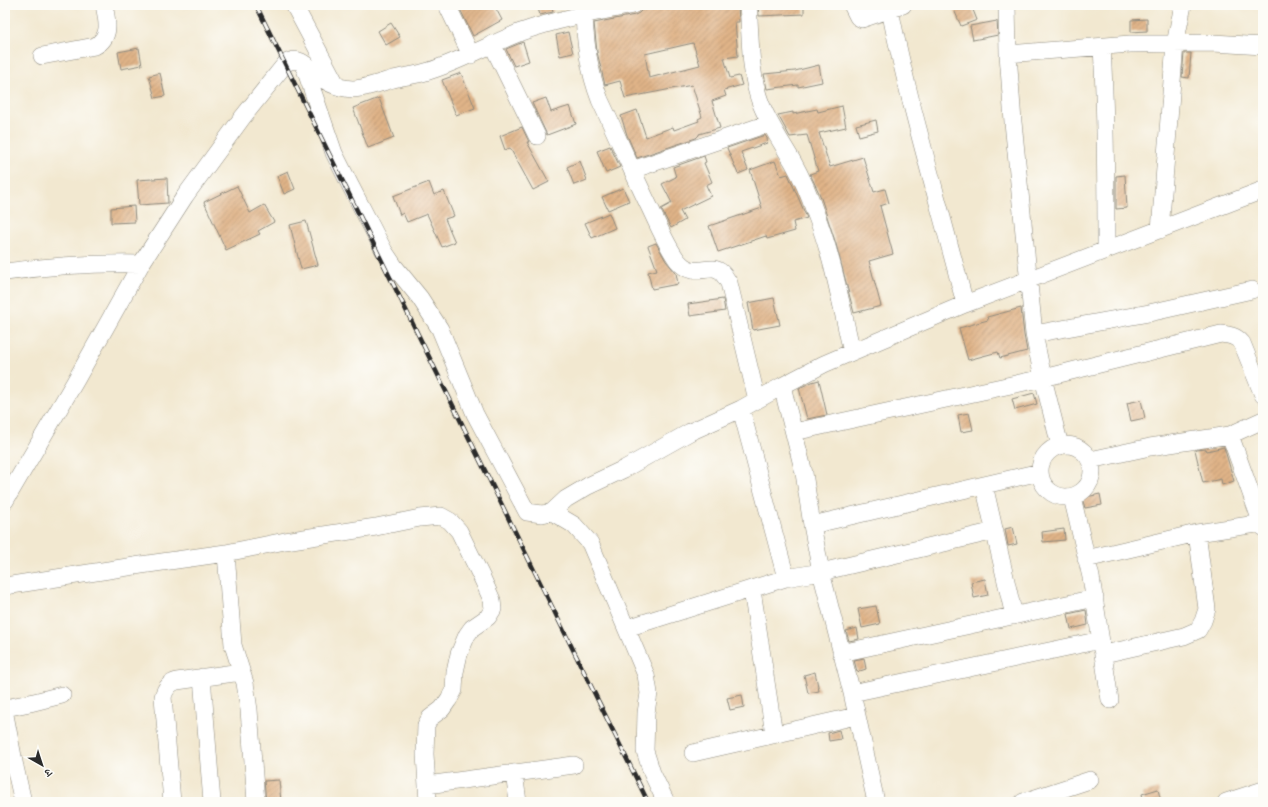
<svg xmlns="http://www.w3.org/2000/svg" width="1268" height="807" font-family="'Libre Bodoni','Noto Serif Devanagari',serif">
<style>
.building{fill:url(#building-hatch);fill-rule:evenodd}
.lines{fill:none;stroke-linecap:round;stroke-linejoin:round}
.minor-casing{stroke:#8e8a7e;stroke-width:18}
.minor{stroke:#fff;stroke-width:17}
.rail-casing{stroke:#2b2b2b;stroke-width:4.5}
.rail{stroke:#fdfcf7;stroke-width:3;stroke-dasharray:9;stroke-linecap:butt}
</style>
<defs>
<pattern id="building-hatch" width="6" height="6" patternUnits="userSpaceOnUse"><rect width="6" height="6" fill="#e0b488"/><path d="M-1 1l2-2M0 6l6-6M5 7l2-2" fill="none" stroke="#b6936f"/></pattern>
</defs>
<rect width="100%" height="100%" fill="#fdfcf7"/>
<filter id="ink" filterUnits="userSpaceOnUse"><feTurbulence type="fractalNoise" baseFrequency=".025" numOctaves="2"/><feDisplacementMap in="SourceGraphic" scale="8" xChannelSelector="R" yChannelSelector="G"/><feConvolveMatrix kernelMatrix="1 2 1 2 8 2 1 2 1" color-interpolation-filters="sRGB"/></filter>
<filter id="wash" filterUnits="userSpaceOnUse"><feTurbulence type="fractalNoise" baseFrequency=".012" numOctaves="4" result="noise"/><feDisplacementMap in="SourceGraphic" scale="16" xChannelSelector="R" yChannelSelector="G"/><feGaussianBlur stdDeviation="0.9" result="paint"/><feColorMatrix in="noise" values="0 0 0 0 0 0 0 0 0 0 0 0 0 0 0 0 0 1.4 0 .05"/><feComposite in="paint" operator="in"/></filter>
<g filter="url(#wash)">
<rect width="100%" height="100%" fill="#f2e8d0"/>
<g id="blocks">
<path class="building" d="M458,5H494L502,20L473,36Z
M537,5H551L553,12L540,15Z
M663,5H738L739,22H735L738,56L724,58L730,78L739,76L742,85L724,90L726,96L712,101L720,128L699,134V135L696,138L637,158L627,135L621,116L637,110L646,137L673,127L674,130L699,121L698,119L702,117L692,85L625,98L620,81L605,85L597,52L594,23L635,15L639,13L642,10ZM693,43L700,65L649,78L645,54Z
M758,5H804V14L759,16Z
M952,5H971L977,20L961,26Z
M1147,19V31L1131,32V20Z
M997,21L998,35L973,40L970,26Z
M391,23L400,37L386,45L378,31Z
M568,32L573,53L560,56L556,35Z
M523,42L529,61L514,66L506,49Z
M139,48L142,65L121,69L118,52Z
M1184,53H1191L1189,78L1182,77Z
M819,65L822,82L798,87V85L767,89L764,74L795,71Z
M160,73L165,96L155,98L149,76Z
M461,73L475,108L456,115L442,80Z
M379,98L394,138L368,148L353,108Z
M546,98L551,112L570,106L576,124L547,135L532,103Z
M842,106L846,127L819,133L830,167L863,157L874,192L885,189L889,203L880,206L893,254L869,261L881,306L854,313L836,244L820,195L810,174L818,171L807,135L790,137L778,115L793,112V114L817,109L818,112Z
M876,120L878,131L859,136L856,125Z
M522,127L529,142H527L549,182L533,190L510,148L505,150L500,136Z
M765,135L768,140L766,141L767,143L741,152L748,170L738,174L727,148Z
M610,146L620,167L606,173L597,151Z
M704,156L706,162L704,163L712,182L706,185L711,196L680,211L685,220L671,228L661,209L672,203L662,184L676,177L673,167Z
M580,161L587,180L574,185L567,167Z
M775,161L781,176L788,174L807,218L793,222L795,231L767,239L766,236L718,252L709,226L762,208L750,170Z
M288,171L295,189L284,194L277,176Z
M1125,175L1127,208L1116,209V176Z
M167,178L168,203L139,205L137,180Z
M429,182L434,195L444,191L454,216L445,219L455,242L442,247L427,214L407,222L403,213L400,215L393,196Z
M237,186L250,213L264,205L274,222L258,231L260,234L226,250L204,202Z
M623,188L629,201L608,210L602,197Z
M134,206L135,222L111,223V208Z
M609,213L615,228L592,238L585,223Z
M306,221L318,265L301,269L290,225Z
M656,243L666,261L676,273L678,284L652,289L648,272L657,270L648,246Z
M774,298L780,325L753,330L748,303Z
M723,299L725,311L690,316L688,304Z
M1021,308L1024,335L1027,351L1000,358L998,352L968,360L959,328L988,320L987,317Z
M819,380L827,415L807,419L799,388L812,382Z
M1034,393L1037,404L1015,410L1012,399Z
M1141,400L1145,418L1131,421L1127,403Z
M969,413L973,430L961,432L958,415Z
M1224,447L1234,481L1222,485L1221,479L1203,483L1195,450L1206,449L1207,451Z
M1100,494L1102,505L1085,508L1082,498Z
M1013,527L1017,544L1008,546L1005,529Z
M1064,529L1065,540L1043,542L1042,532Z
M985,579L988,595L974,598L971,582Z
M876,606L880,624L862,628L858,609Z
M1086,610L1088,625L1071,629L1068,614Z
M857,628L859,639L849,641L846,631Z
M864,658L866,669L857,672L854,660Z
M815,672L819,691L808,693L804,675Z
M742,695L744,707L730,710L727,698Z
M839,730L841,739L829,741L828,733Z
M279,780L281,802H266L264,781Z
M1158,789L1161,802H1144L1142,794Z"/>
</g>
</g>
<g filter="url(#ink)">
<use href="#blocks" fill-opacity="0" stroke="#8e8a7e" stroke-width="1"/>
<g class="lines">
<g class="minor-casing">
<path id="minor" d="M294,5L337,86
M447,5L471,55
M584,5C584,38 588,69 600,100C617,136 633,173 651,210C658,225 668,248 678,261C695,281 709,261 722,273C725,276 727,280 729,283L757,400
M748,5C751,38 749,73 761,104C769,124 782,143 793,162C802,178 809,194 815,212C833,257 841,305 852,352
M852,5L858,17L862,19L903,5
M1007,5L1008,54L1013,122L1034,334L1043,378L1060,446
M890,10C910,109 940,206 965,304
M492,44L537,136
M1102,47C1106,115 1106,182 1106,250
M1008,54L1130,44L1213,43L1263,46
M42,56L95,46C112,37 107,20 104,5
M303,63L334,153L350,185L384,251L394,266L420,298L440,329L475,414L527,512L542,514L552,512L566,499L588,486L624,469L690,432L741,409L782,386L824,364L852,352L965,304L1263,190
M632,170L770,123
M1160,230L1175,44L1183,5
M5,272C50,266 95,263 141,264
M1034,334L1149,313L1252,290
M782,386L804,473L812,525L821,572L852,693L876,802
M741,409L786,578
M794,432L1043,378L1221,334C1230,335 1236,336 1242,343L1263,395
M1230,435L1263,527
M1040 471a26 26 0 1 1 52 0a26 26 0 1 1-52 0Z
M1090,460L1150,447L1230,435L1263,420
M984,485L1014,616
M1072,497L1091,577L1110,700
M5,501L76,380L141,264L185,196L242,118L286,63C301,54 310,70 321,78C332,86 348,91 361,88C372,86 383,82 393,79C405,76 418,75 429,71C461,61 490,44 521,32C557,19 596,12 633,5
M552,512L574,525L590,543L646,675L649,693L646,713L645,751L652,773L666,802
M812,525L1040,472
M226,553L233,645L245,683L249,710L256,802
M1086,559L1197,533L1263,523
M5,586L141,565L226,553L285,541L376,527L420,518L441,516L450,521L459,531L483,580L492,600L493,609L488,617L472,628L467,635L459,654L455,672L454,690L449,699L442,709L430,718L426,725L425,754L428,802
M752,590L774,734
M627,628L786,578L821,572L995,531
M841,653L1095,598
M1104,654L1184,636L1198,630L1203,621L1207,609L1197,533
M202,677L212,802
M852,693L1101,640
M5,708L30,703L62,695
M5,715L15,767L23,802
M693,753L856,716
M514,773L518,802
M427,785L574,765
M172,802L163,697C165,689 169,683 177,681L241,672
M1023,802L1090,780
M1226,802L1263,790"/>
</g>
<use href="#minor" class="minor"/>
<g class="rail-casing">
<path id="rail" d="M256,5L648,802"/>
</g>
<use href="#rail" class="rail"/>
</g>
</g>
<rect width="1268" height="807" fill="none" stroke="#fdfcf7" stroke-width="20"/>
<g transform="translate(42 765) rotate(141)" stroke="#fdfcf7" stroke-width="3" paint-order="stroke">
<path d="M0-3L7 15L0 10L-7 15Z" fill="#2b2b2b"/>
<text y="-6" font-size="11" font-weight="bold" text-anchor="middle" fill="#2b2b2b">उ</text>
</g>
</svg>
